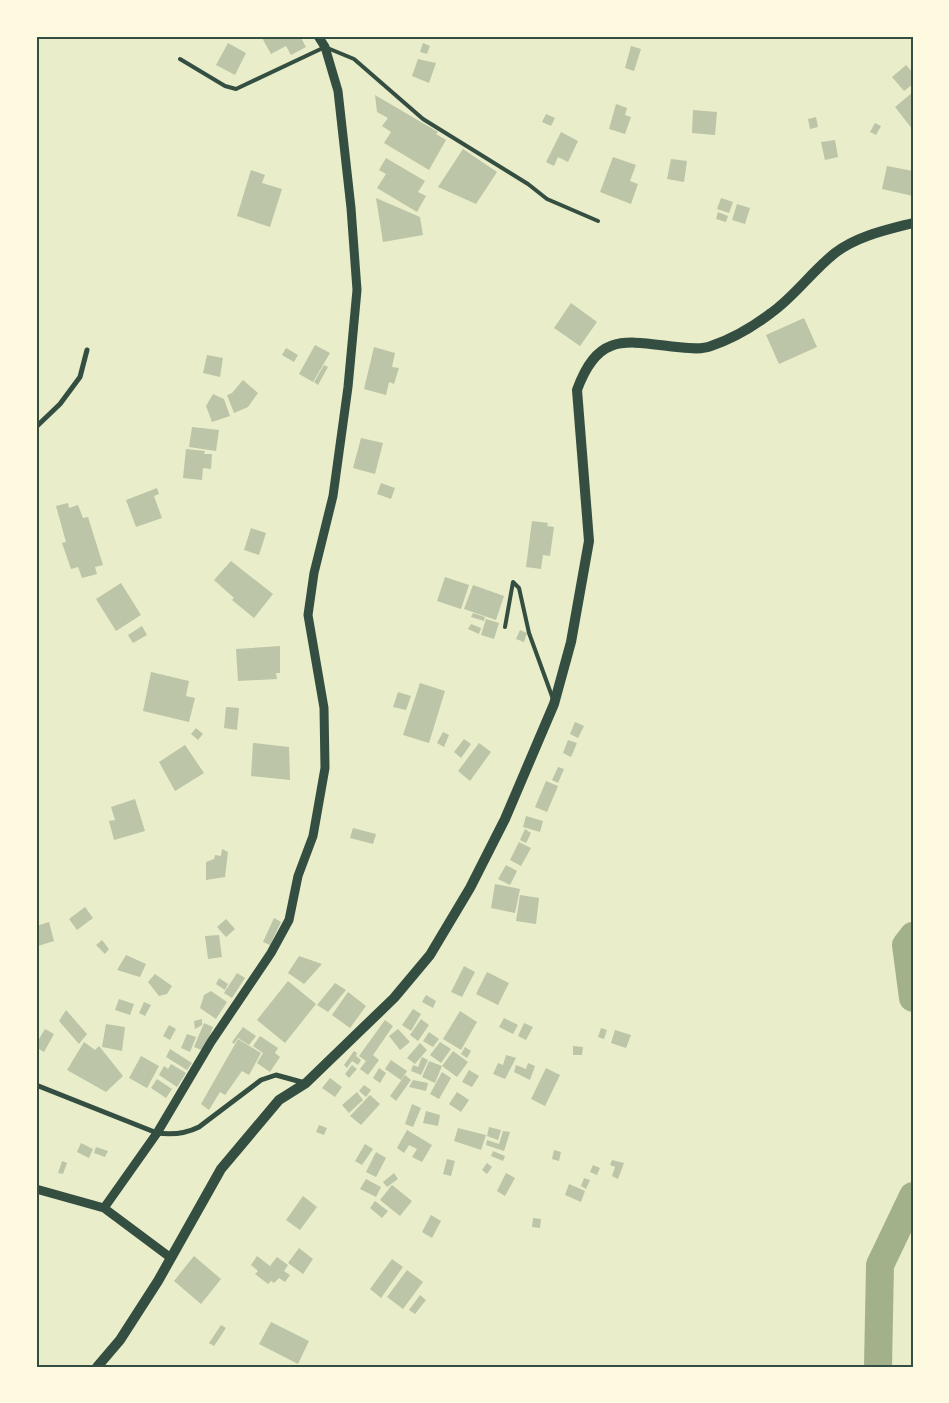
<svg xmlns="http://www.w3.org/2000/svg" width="949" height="1403" font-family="'Open Sans',sans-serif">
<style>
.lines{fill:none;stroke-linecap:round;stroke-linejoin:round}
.river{stroke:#a3b18a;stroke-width:28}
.building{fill:#bcc5a7}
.service{stroke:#344e41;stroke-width:4}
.minor{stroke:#344e41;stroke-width:5}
.tertiary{stroke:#344e41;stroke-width:9}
.secondary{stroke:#344e41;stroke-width:10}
.neatline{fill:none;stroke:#344e41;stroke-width:2}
</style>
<rect width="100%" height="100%" fill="#e9edc9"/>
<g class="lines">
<path class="river" d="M913,936L906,945L913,998
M878,1367L880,1265L913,1196"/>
</g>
<path class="building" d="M261,36H300L306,47L291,55L286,46L271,54Z
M228,43L246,53L235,75L216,65Z
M423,43L430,46L427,54L420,52Z
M631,46L641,49L634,71L625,68Z
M418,59L436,63L429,83L412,76Z
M906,65L913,73V84L904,91L892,77Z
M913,92V130L895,107Z
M375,95L438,132L436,134L446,140L429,170L384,143L391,132L382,126L388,118L377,112Z
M616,104L627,108L625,115L631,117L625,134L609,129Z
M693,110L717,112L715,135L692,133Z
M546,114L555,118L551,126L542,122Z
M816,117L818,127L810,129L808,119Z
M875,123L881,126L876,135L870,132Z
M561,132L578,141L568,162L558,157L554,166L546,162Z
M835,140L838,157L825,160L821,142Z
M463,149L497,172L476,204L438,187Z
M613,157L636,165L630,181L638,184L631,204L600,192Z
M386,158L425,181L418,192L426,196L417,212L377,188L386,174L379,170Z
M671,159L687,161L684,182L667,179Z
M887,166L913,171V196L882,189Z
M251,170L265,175L262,183L282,189L270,227L237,216Z
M376,198L420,217L423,235L383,242Z
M721,198L733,202L729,213L717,209Z
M737,204L750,208L745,224L732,220Z
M718,212L728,216L726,222L716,219Z
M571,303L597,322L580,346L554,328Z
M804,318L817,347L779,364L766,335Z
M315,345L330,353L313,382L299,374Z
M374,347L395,353L392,367L399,368L394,384L389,382L386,395L364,389Z
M286,348L298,355L294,362L282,355Z
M207,355L223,358L220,377L203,373Z
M324,365L328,367L318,385L314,382Z
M243,380L258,393L248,407L234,413L227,395L232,393Z
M213,394L224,399L230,416L212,422L206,406Z
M192,427L219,430L216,451L189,447Z
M361,438L383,443L375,474L353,468Z
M186,449L205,451L204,454H212L211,469L203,468L202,480L183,478Z
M381,483L395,488L391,499L377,494Z
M157,488L159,494L154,496L162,518L136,527L126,500Z
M68,503L69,508L78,505L83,518L88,517L103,565L95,567L97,574L82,578L78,567L71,569L62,543L66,542L56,506Z
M532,521L548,523L547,526L554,527L550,556L543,555L541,569L526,567Z
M251,528L266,533L259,555L244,550Z
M231,561L273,594L254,618L232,600L234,598L214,580Z
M445,577L469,585L461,609L437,601Z
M121,583L141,615L116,631L96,599Z
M473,585L504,596L496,620L464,609Z
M473,613L485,617L484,621L471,617Z
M486,619L499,623L494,639L481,635Z
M471,624L481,628L479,634L468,629Z
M142,626L147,635L133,643L128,635Z
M520,630L527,633L524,642L516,639Z
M280,646V673H276L277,679L238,681L236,649Z
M151,672L189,681L186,696L195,698L189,722L143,711Z
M420,683L445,691L429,743L403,735Z
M398,692L411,696L406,710L393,707Z
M226,707L239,708L237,730L224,728Z
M575,722L584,726L578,738L570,734Z
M196,728L203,734L198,740L191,734Z
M443,732L449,735L444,747L437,743Z
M464,739L471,744L461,758L454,752Z
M568,740L577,743L571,757L563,753Z
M253,743L289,747L290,780L251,776Z
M479,743L491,752L470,781L458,771Z
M185,745L204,773L175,791L159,762Z
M558,767L564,769L558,783L552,780Z
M546,781L558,786L547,812L535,807Z
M135,799L145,831L114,840L109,821L115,820L111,807Z
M526,816L543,821L540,832L523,827Z
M353,828L376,834L373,844L350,838Z
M525,829L531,833L526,843L520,840Z
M519,842L531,848L521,866L510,860Z
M222,849L228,852L225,877L206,880V862L214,859L215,855L221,856Z
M506,865L517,871L510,885L498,879Z
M495,884L520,889L515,913L491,908Z
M520,895L539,898L536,924L516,921Z
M85,907L93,918L77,930L69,919Z
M274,918L281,922L270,945L263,942Z
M226,919L235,929L226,937L217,927Z
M49,922L54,941L38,946L36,926Z
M219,935L222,957L208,959L205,936Z
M102,940L109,949L105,954L96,945Z
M126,955L146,964L140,977L117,970Z
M299,956L322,964L304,984L288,973Z
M464,966L475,972L462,997L451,992Z
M487,972L509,983L498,1005L476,994Z
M237,973L245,978L232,998L224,993Z
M155,974L172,986L167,994L159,996L148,982Z
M219,978L228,984L225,990L216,984Z
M288,981L316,1004L285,1043L257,1020Z
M335,983L346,990L328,1012L317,1005Z
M211,991L227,1002L216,1019L200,1008L204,995Z
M348,992L366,1006L350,1028L332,1015Z
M426,995L436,1001L433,1008L422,1002Z
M119,999L134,1004L130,1015L115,1010Z
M144,1002L151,1005L145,1016L139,1013Z
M413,1009L421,1014L411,1031L402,1025Z
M66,1010L87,1034L79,1044L59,1021Z
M460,1011L477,1022L461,1050L443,1039Z
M504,1018L518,1025L513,1034L499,1027Z
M202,1019V1025L195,1029L194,1021Z
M421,1019L429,1025L418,1041L410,1035Z
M385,1020L393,1026L373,1055L379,1060L368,1075L360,1069L366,1061L359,1056Z
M204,1023L213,1027L204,1051L194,1047Z
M524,1023L533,1027L526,1040L518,1036Z
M106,1024L125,1027L122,1051L102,1047Z
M169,1025L176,1029L170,1040L163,1036Z
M243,1027L256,1036L249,1045L238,1038L234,1044L232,1042Z
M601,1028L607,1030L604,1039L598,1037Z
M45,1029L54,1034L44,1052L36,1047V1044Z
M398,1029L410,1042L400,1050L389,1036Z
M615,1030L631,1035L626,1048L611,1043Z
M429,1032L439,1039L433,1047L423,1041Z
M187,1034L196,1037L190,1052L181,1048Z
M260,1036L278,1048L275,1053L280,1057L270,1072L257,1063L263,1053L253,1046Z
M238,1039L261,1053L249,1075L242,1071L225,1095L220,1092L209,1110L201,1104Z
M84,1042L95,1050L99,1046L123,1076L106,1092L67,1070Z
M440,1042L451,1049L441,1063L430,1055Z
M420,1043L427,1050L415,1064L407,1058Z
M573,1046L583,1047L582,1055H573Z
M465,1047L471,1051L467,1058L461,1054Z
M170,1049L192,1063L187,1070L166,1057Z
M354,1051L357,1053L356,1056L361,1060L358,1065L352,1061L347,1068L344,1065Z
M453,1051L468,1062L457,1077L442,1066Z
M506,1055L516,1058L505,1079L493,1074L498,1063L503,1065Z
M141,1056L159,1066L147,1088L129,1078Z
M422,1057L428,1060L421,1075L411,1071L413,1065L418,1067Z
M391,1060L407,1071L401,1080L385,1069Z
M429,1061L442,1066L435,1083L422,1077Z
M528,1063L535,1066L530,1080L514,1072L516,1065L526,1069Z
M171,1064L186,1073L177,1087L159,1075L164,1066L168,1069Z
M352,1065L357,1069L349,1078L345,1074Z
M379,1068L386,1073L380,1083L373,1078Z
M546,1068L560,1075L545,1106L531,1099Z
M469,1070L479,1076L472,1087L462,1082Z
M442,1072L451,1078L439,1099L430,1094Z
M405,1075L411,1080L396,1101L390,1096Z
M330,1078L342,1087L335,1097L322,1088Z
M157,1079L172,1089L166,1098L151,1088Z
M413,1080L428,1083L426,1091L409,1087Z
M364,1085L371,1090L366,1097L359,1091Z
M357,1092L363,1100L349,1113L342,1105Z
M457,1092L469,1100L461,1112L449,1104Z
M370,1095L380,1104L361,1125L350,1116Z
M412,1104L421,1108L413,1127L405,1124Z
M426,1111L440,1115L438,1126L423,1123Z
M319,1125L327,1128L324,1135L316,1132Z
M489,1127L501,1130L498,1140L487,1136Z
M458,1128L486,1135L481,1150L454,1141Z
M407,1130L432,1145L422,1162L412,1157L417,1149L409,1145L404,1153L397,1148Z
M503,1131L510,1132L504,1151L486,1145L487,1140L499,1144Z
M81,1143L93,1149L89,1158L77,1152Z
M365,1144L373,1149L362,1165L355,1161Z
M96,1147L108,1151L105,1157L94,1153Z
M554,1150L561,1152L559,1161L552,1159Z
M493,1151L505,1156L503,1161L491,1156Z
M376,1152L386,1158L376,1177L366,1172Z
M447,1159L455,1161L451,1176L443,1174Z
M612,1160L624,1163L618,1179L612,1176L615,1167L610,1165Z
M62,1161L67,1163L63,1174L58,1173Z
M487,1163L492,1167L487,1174L482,1170Z
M593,1165L600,1168L597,1175L590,1172Z
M394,1173L398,1179L387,1187L383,1182Z
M506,1173L515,1178L505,1196L497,1191Z
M584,1178L590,1180L586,1189L581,1186Z
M366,1179L381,1187L376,1197L360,1189Z
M569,1184L585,1191L581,1202L565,1195Z
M392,1185L412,1201L400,1216L380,1200Z
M303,1196L317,1207L300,1230L286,1220Z
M375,1201L388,1211L382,1218L370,1208Z
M431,1215L441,1221L432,1238L422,1232Z
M533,1218L541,1219L540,1228L532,1227Z
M299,1248L313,1259L303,1274L288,1263Z
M194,1256L221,1279L201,1304L174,1281Z
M257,1256L270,1266L277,1257L288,1265L284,1271L290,1275L285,1282L279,1278L274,1283L271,1281L268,1284L255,1274L258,1271L251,1265Z
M392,1259L403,1267L381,1298L370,1289Z
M407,1270L423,1282L403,1309L387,1297Z
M420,1295L426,1300L415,1314L409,1310Z
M271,1322L309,1341L298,1364L259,1344Z
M221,1325L226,1328L214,1346L209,1343Z"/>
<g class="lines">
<path class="service" d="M180,59L225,86L236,89L325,47L354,59L423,119L528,184L547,199L598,221
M505,627L513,582L519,588L529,633L553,699"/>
<path class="minor" d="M36,427L60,404L80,377L87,350
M36,1085L157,1133C172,1135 185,1134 199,1127L261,1080L276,1075L305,1083"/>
<path class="tertiary" d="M36,1189L104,1208L157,1133L211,1042L271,953L289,920L298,876L313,836L325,768L324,708L308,615L314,573L333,496L348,387L357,290L351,208L338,91L325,47L318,36
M104,1208L171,1258"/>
<path class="secondary" d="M97,1367L120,1340L158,1281L221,1169L279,1100L306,1083L394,998L430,955L470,888L505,819L554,704L571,642L589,541L577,390C598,332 625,341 677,347C687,348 702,350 711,346C732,339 754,326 771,313C795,296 812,271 835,253C857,236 886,230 913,223"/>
</g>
<rect width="949" height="1403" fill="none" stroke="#fefae0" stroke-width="75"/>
<rect x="38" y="38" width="874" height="1328" class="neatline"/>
</svg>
